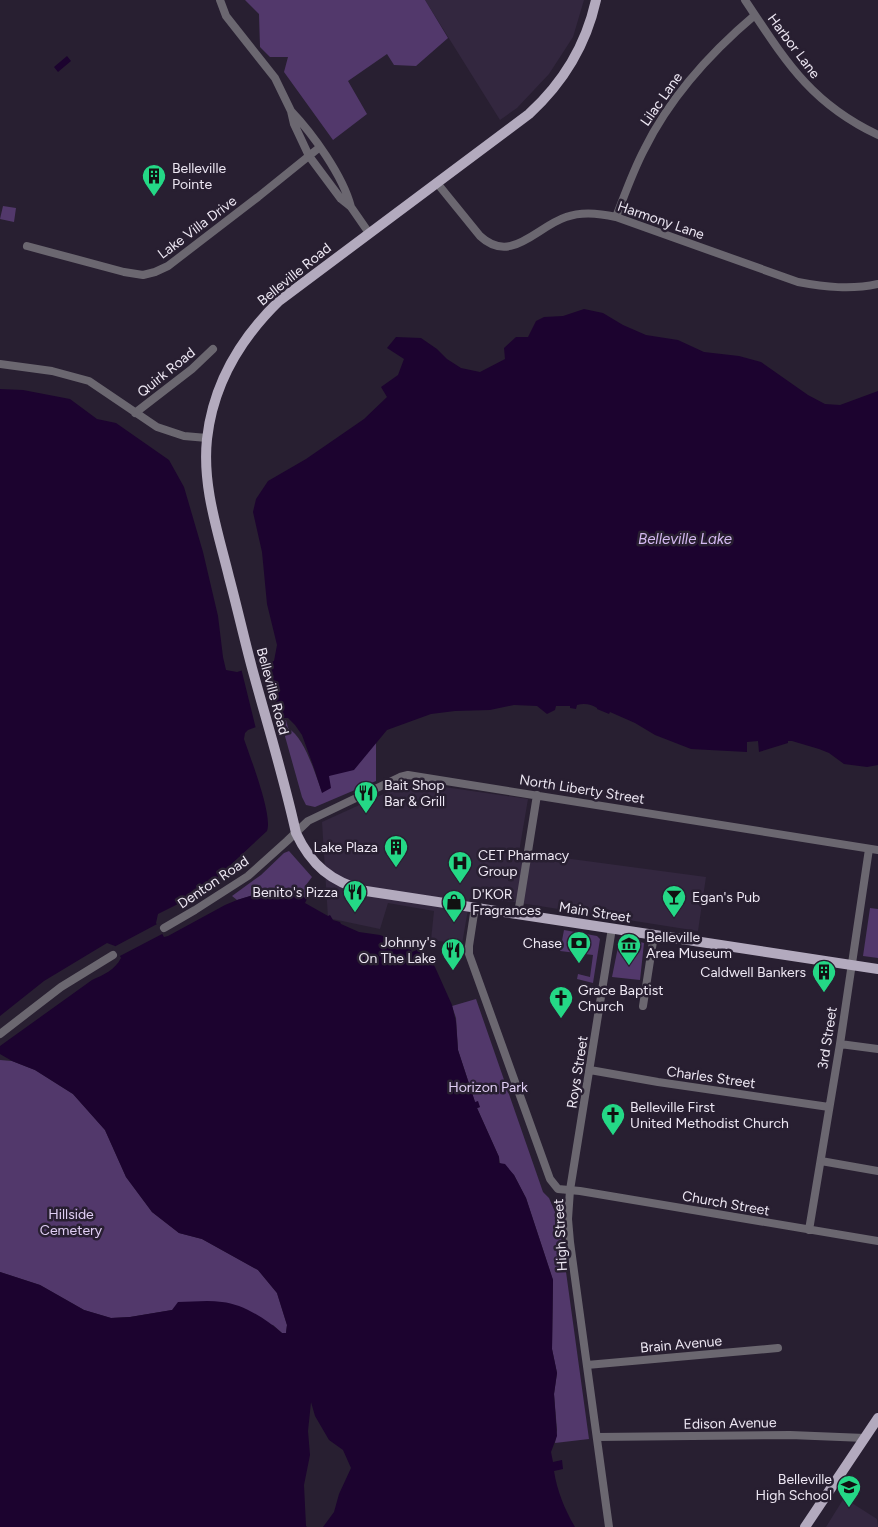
<svg xmlns="http://www.w3.org/2000/svg" width="878" height="1527" font-family="Figtree,sans-serif">
<style>
.built{fill:#33273f}
.green{fill:#52386b}
.water{fill:#1c032f}
.pier{fill:#281f31}
.lines{fill:none;stroke-linecap:round;stroke-linejoin:round}
.minor{stroke:#6b6770;stroke-width:8}
.major{stroke:#b3aabe;stroke-width:10}
.labels{text-anchor:middle;stroke-width:5;stroke-linejoin:round;paint-order:stroke}
.street-label{font-size:14px;fill:#ede7f3;stroke:#281f31}
.poi-label{font-size:14px;fill:#ede7f3;stroke:#281f31;text-anchor:start}
.park-label{font-size:14px;fill:#e0cef4;stroke:#281f31}
.water-label{font-size:15px;font-style:italic;fill:#d5baf2;stroke:#281f31}
</style>
<rect width="100%" height="100%" fill="#281f31"/>
<!-- built -->
<path class="built" d="M425,0H584L573,37L549,74L517,108L500,120Z
M410,782L528,799L519,852L706,877L698,931L514,902L470,898L462,944L431,940L434,911L388,903L380,929L328,918L322,822Z
M844,1498L877,1519L878,1527H826Z"/>
<!-- green -->
<path class="green" d="M245,0H425L448,38L416,66L394,65L387,54L348,81L367,114L333,140L284,72L288,57H270L260,47L259,14Z
M3,206L16,208L14,222L0,219Z
M286,720L288,728C305,738 315,774 322,792L329,776L376,741V781L315,807L306,805L302,797L281,722Z
M289,851L312,877L306,885L312,888L307,899L295,892L288,894L273,889L237,900L232,896L261,875L284,853Z
M870,908L878,909V958L863,956Z
M564,930L597,936L600,939L593,983L577,979L578,974L590,977L593,955L560,951Z
M620,937L644,943L640,980L612,977Z
M476,999L543,1192L549,1198L559,1221L589,1439L555,1443L557,1430L554,1394L557,1373L552,1349L553,1280L526,1198L514,1175L500,1163L499,1157L477,1108L480,1107L475,1102L458,1050L456,1018L452,1006Z
M0,1060L12,1061L35,1070L73,1094L105,1130L126,1177L152,1212L179,1233L202,1239L258,1270L277,1293L287,1325L286,1333H282L273,1325L172,1310L130,1317L111,1318L84,1310L40,1285L0,1272Z"/>
<!-- water -->
<path class="water" d="M67,56L71,61L58,72L54,67Z
M584,309L603,313L623,325L646,335L678,340L704,352L739,356L761,362L808,395L825,404L840,405L878,391V765L867,767L844,764L829,753L819,749L792,741H788V743L759,752L758,741L747,742V752L691,749L655,735L635,723L610,712L609,714L597,709V708C591,704 584,703 577,705L576,709L570,708V706H556L555,710L547,714L537,706L514,705L490,710L455,711L431,714L387,730L354,770L329,776L331,788L322,793L314,768L302,735L295,725L288,718H280L248,730L245,733L244,739C250,757 273,815 267,831L210,884L178,904L158,914L156,923L164,937L168,936L225,905L237,900L270,890L290,894L295,892L307,899L305,903L328,916L330,915L333,920L340,922L341,924L359,932L380,935L408,945L412,952L419,949L422,951V956L430,960L435,967L452,1005L456,1022L458,1050L475,1102L478,1101L480,1107L477,1108L499,1157V1163L505,1164L514,1175L526,1198L553,1280L552,1349L557,1373L554,1394L557,1436L551,1452L553,1462L562,1460L563,1469L554,1471C557,1491 565,1510 575,1527H323L334,1512L339,1494L351,1468L343,1450L329,1440L315,1416L311,1402L308,1431L310,1455L304,1485L306,1526L307,1527H0V1272L40,1285L84,1310L111,1318L130,1317L172,1310L178,1302C193,1302 207,1300 222,1302C243,1304 266,1319 282,1333H286L287,1325L277,1293L258,1270L202,1239L179,1233L152,1212L126,1177L105,1130L73,1094L35,1070L12,1061L0,1054V1046L92,980C103,975 115,970 121,958L115,946L107,943L44,981L0,1016V389L23,390L70,399L97,419L116,423L169,460L184,487L203,552L218,616L223,657L226,670L237,672L274,661L277,645L267,604L262,552L253,512L256,499L268,481L306,459L364,419L387,397L381,387L398,375L404,359L387,348L396,337L421,338L437,349L447,359L461,368L480,372L505,359L504,348L516,337H528L536,321L544,317L563,316Z"/>
<!-- pier -->
<path class="pier" d="M266,661L281,720L256,729L241,668Z
M159,923L164,933L118,957L112,948Z"/>
<g class="lines">
<!-- minor -->
<path class="minor" d="M220,0L226,16L275,78L291,111
M745,0C785,60 810,103 878,135
M437,183L480,236C511,265 536,227 566,217C582,211 599,213 616,217L798,282C825,287 851,290 878,284
M351,207C343,176 313,134 291,111L294,124L309,156L341,199L351,207L369,233
M616,217C625,194 633,171 644,150C670,97 710,53 755,15
M27,246L124,272L143,275L155,272L168,266L258,197L320,147
M0,364L52,371L89,381L157,427L184,436L207,438
M135,413L192,369L213,349
M475,907L469,946V954L550,1179L558,1189L580,1191L878,1241
M518,914L537,795
M164,928L195,910L248,876L287,841L308,821L400,777L408,775L878,850
M643,1006L654,935
M0,1034L61,987L113,955
M840,1044L878,1049
M590,1070L658,1082L829,1107
M821,1161L878,1171
M809,1230L840,1044L869,849
M587,1365L778,1348
M597,1437L790,1435L865,1438
M609,1527L570,1242L568,1219L570,1190L612,928"/>
<!-- major -->
<path class="major" d="M596,0C586,45 563,83 529,114L279,301C240,339 213,385 207,439C202,486 218,532 229,577C237,607 244,638 252,668C267,723 284,778 296,833C311,865 331,882 366,891L878,969
M805,1527L878,1418"/>
</g>
<!-- icons -->
<defs>
<g id="building-pin" transform="scale(1.25)"><path d="M0 17L-7.5 6A9.5 9.5 0 1 1 7.5 6Z" fill="#24d886" stroke="#281f31"/><path d="M-4-6H4V6H1V3H-1V6H-4ZM-2.5-4.3h1.7v1.8h-1.7ZM.8-4.3h1.7v1.8H.8ZM-2.5-1h1.7V.8h-1.7ZM.8-1h1.7V.8H.8Z" fill="#111"/></g>
<g id="restaurant-pin" transform="scale(1.25)"><path d="M0 17L-7.5 6A9.5 9.5 0 1 1 7.5 6Z" fill="#24d886" stroke="#281f31"/><path d="M-5-6h1v4h1v-4h1v4h1v-4h1v5L-1.5 .5V6h-2V.5L-5-1ZM5-6V6H3V1.5H1.5Q1.5-4 5-6Z" fill="#111"/></g>
<g id="hospital-pin" transform="scale(1.25)"><path d="M0 17L-7.5 6A9.5 9.5 0 1 1 7.5 6Z" fill="#24d886" stroke="#281f31"/><path d="M-5-5h3v3.5h4V-5h3V5h-3V1.5h-4V5h-3Z" fill="#111"/></g>
<g id="bar-pin" transform="scale(1.25)"><path d="M0 17L-7.5 6A9.5 9.5 0 1 1 7.5 6Z" fill="#24d886" stroke="#281f31"/><path d="M-6-5H6L.8 .8V4.5H3.5V6h-7V4.5H-.8V.8Z" fill="#111"/></g>
<g id="shop-pin" transform="scale(1.25)"><path d="M0 17L-7.5 6A9.5 9.5 0 1 1 7.5 6Z" fill="#24d886" stroke="#281f31"/><path d="M-5-2.5h2.3a2.7 3.5 0 0 1 5.4 0H5L5.5 6h-11ZM-1.5-2.5h3a1.5 2.3 0 0 0-3 0Z" fill="#111"/></g>
<g id="bank-pin" transform="scale(1.25)"><path d="M0 17L-7.5 6A9.5 9.5 0 1 1 7.5 6Z" fill="#24d886" stroke="#281f31"/><path d="M-6-4H6V4H-6ZM0-2.3a2.3 2.3 0 1 0 0 4.6a2.3 2.3 0 1 0 0-4.6Z" fill="#111"/></g>
<g id="museum-pin" transform="scale(1.25)"><path d="M0 17L-7.5 6A9.5 9.5 0 1 1 7.5 6Z" fill="#24d886" stroke="#281f31"/><path d="M0-6L6-3V-2H-6V-3ZM-5-1h2V3h-2ZM-1-1h2V3h-2ZM3-1h2V3H3ZM-6 4H6V6H-6Z" fill="#111"/></g>
<g id="church-pin" transform="scale(1.25)"><path d="M0 17L-7.5 6A9.5 9.5 0 1 1 7.5 6Z" fill="#24d886" stroke="#281f31"/><path d="M-1.2-6h2.4v3.5h3.3v2.4h-3.3V6h-2.4V-.1h-3.3v-2.4h3.3Z" fill="#111"/></g>
<g id="school-pin" transform="scale(1.25)"><path d="M0 17L-7.5 6A9.5 9.5 0 1 1 7.5 6Z" fill="#24d886" stroke="#281f31"/><path d="M0-5L7-2L0 1L-7-2ZM-4 1L0 2.5L4 1V4Q0 6-4 4Z" fill="#111"/></g>
</defs>
<g fill-rule="evenodd">
<use href="#building-pin" x="154" y="176"/>
<use href="#restaurant-pin" x="366" y="793"/>
<use href="#building-pin" x="396" y="847"/>
<use href="#hospital-pin" x="460" y="863"/>
<use href="#restaurant-pin" x="355" y="892"/>
<use href="#bar-pin" x="674" y="897"/>
<use href="#shop-pin" x="454" y="902"/>
<use href="#bank-pin" x="579" y="943"/>
<use href="#museum-pin" x="629" y="945"/>
<use href="#restaurant-pin" x="453" y="950"/>
<use href="#building-pin" x="824" y="972"/>
<use href="#church-pin" x="561" y="998"/>
<use href="#church-pin" x="613" y="1115"/>
<use href="#school-pin" x="849" y="1487"/>
</g>
<g class="labels">
<!-- street labels -->
<g class="street-label">
<text transform="translate(794 46) rotate(53)" y="5">Harbor Lane</text>
<text transform="translate(661 99) rotate(-55)" y="5">Lilac Lane</text>
<text transform="translate(661 220) rotate(19)" y="5">Harmony Lane</text>
<text transform="translate(197 227) rotate(-37)" y="5">Lake Villa Drive</text>
<text transform="translate(294 274) rotate(-39)" y="5">Belleville Road</text>
<text transform="translate(166 372) rotate(-39)" y="5">Quirk Road</text>
<text transform="translate(273 691) rotate(75)" y="5">Belleville Road</text>
<text transform="translate(582 789) rotate(9)" y="5">North Liberty Street</text>
<text transform="translate(213 882) rotate(-34)" y="5">Denton Road</text>
<text transform="translate(595 912) rotate(9)" y="5">Main Street</text>
<text transform="translate(827 1038) rotate(-81)" y="5">3rd Street</text>
<text transform="translate(577 1072) rotate(-81)" y="5">Roys Street</text>
<text transform="translate(711 1077) rotate(8)" y="5">Charles Street</text>
<text transform="translate(726 1203) rotate(10)" y="5">Church Street</text>
<text transform="translate(560 1235) rotate(-93)" y="5">High Street</text>
<text transform="translate(681 1344) rotate(-5)" y="5">Brain Avenue</text>
<text transform="translate(730 1423) rotate(-1)" y="5">Edison Avenue</text>
</g>
<!-- poi labels -->
<g class="poi-label">
<text x="172" y="173">Belleville<tspan x="172" dy="16">Pointe</tspan></text>
<text x="384" y="790">Bait Shop<tspan x="384" dy="16">Bar &amp; Grill</tspan></text>
<text x="378" y="852" text-anchor="end">Lake Plaza</text>
<text x="478" y="860">CET Pharmacy<tspan x="478" dy="16">Group</tspan></text>
<text x="338" y="897" text-anchor="end">Benito's Pizza</text>
<text x="472" y="899">D'KOR<tspan x="472" dy="16">Fragrances</tspan></text>
<text x="692" y="902">Egan's Pub</text>
<text x="646" y="942">Belleville<tspan x="646" dy="16">Area Museum</tspan></text>
<text x="436" y="947" text-anchor="end">Johnny's<tspan x="436" dy="16">On The Lake</tspan></text>
<text x="562" y="948" text-anchor="end">Chase</text>
<text x="806" y="977" text-anchor="end">Caldwell Bankers</text>
<text x="578" y="995">Grace Baptist<tspan x="578" dy="16">Church</tspan></text>
<text x="630" y="1112">Belleville First<tspan x="630" dy="16">United Methodist Church</tspan></text>
<text x="832" y="1484" text-anchor="end">Belleville<tspan x="832" dy="16">High School</tspan></text>
</g>
<!-- park labels -->
<g class="park-label">
<text x="488" y="1092">Horizon Park</text>
<text x="71" y="1219">Hillside<tspan x="71" dy="16">Cemetery</tspan></text>
</g>
<!-- water labels -->
<g class="water-label">
<text x="685" y="544">Belleville Lake</text>
</g>
</g>
</svg>
